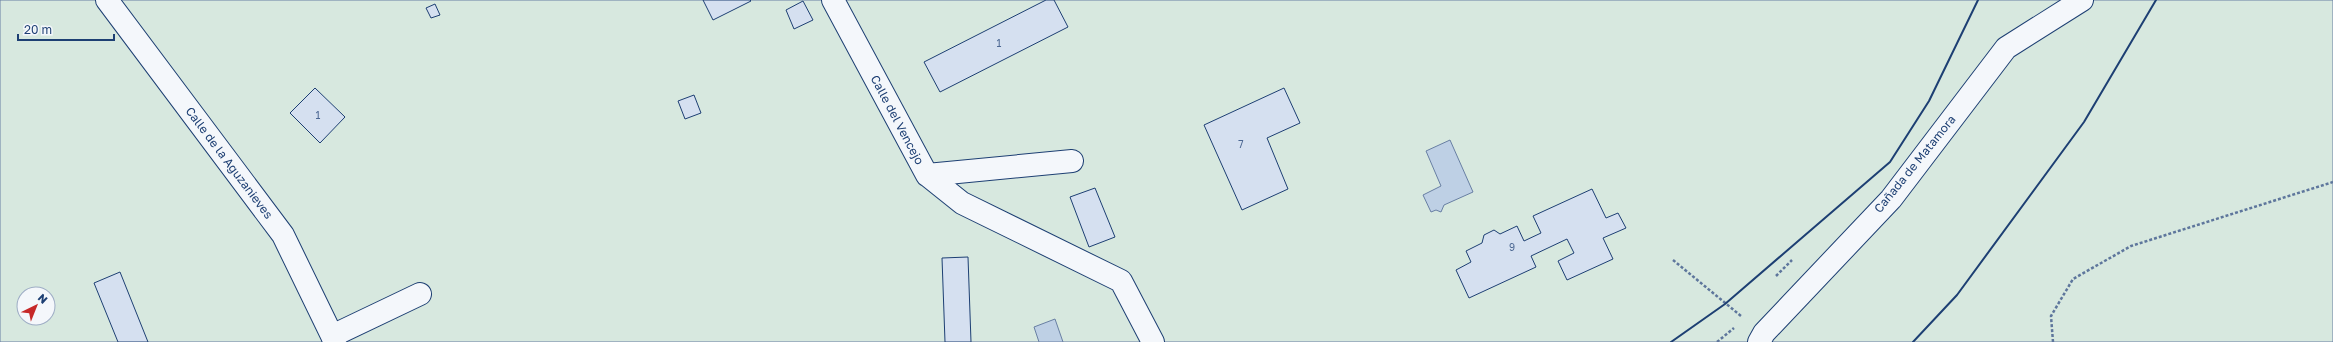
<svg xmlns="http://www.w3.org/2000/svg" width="2333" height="342" font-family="'Golos Text',sans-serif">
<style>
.green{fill:#d7e8df;stroke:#687fa3;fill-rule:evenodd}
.water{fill:#bed0e5;stroke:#687fa3}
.building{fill:#d5e0f0;stroke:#1d3f73}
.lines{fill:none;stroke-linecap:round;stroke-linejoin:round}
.minor-casing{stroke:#1d3f73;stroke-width:24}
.path{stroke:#5e769c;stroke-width:2.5;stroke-dasharray:3 2;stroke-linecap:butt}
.minor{stroke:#f4f7fb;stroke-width:22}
.wall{stroke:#1d3f73;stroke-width:2}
.labels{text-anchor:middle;stroke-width:3;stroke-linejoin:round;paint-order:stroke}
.number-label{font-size:10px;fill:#4b6792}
.street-label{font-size:12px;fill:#1d3f73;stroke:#f4f7fb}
</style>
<rect width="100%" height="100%" fill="#f4f7fb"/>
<!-- green -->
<path class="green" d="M0,0H2333V342H0ZM24,294H48V318H24Z"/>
<!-- water -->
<path class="water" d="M1450,140L1473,192L1444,205L1441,212L1436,210L1431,212L1423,195L1441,186L1426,151Z
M1055,319L1063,342H1039L1034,327Z"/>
<!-- building -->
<path class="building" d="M703,0H750L751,1L713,20Z
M1046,0H1054L1068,27L940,92L924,62Z
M803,1L813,20L794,29L786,10Z
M435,4L440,15L431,18L426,8Z
M315,88L345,117L320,143L290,113Z
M1284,88L1300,123L1267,138L1288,189L1242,210L1204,125Z
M694,95L701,113L685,119L678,101Z
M1095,188L1115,237L1089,247L1070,197Z
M1592,189L1606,218L1618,213L1626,228L1603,238L1613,259L1567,280L1558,261L1574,253L1567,239L1531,256L1536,267L1469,298L1456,270L1471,262L1466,251L1482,243L1484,235L1494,230L1500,234L1517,226L1524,241L1541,233L1533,216Z
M968,257L971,342H945L942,258Z
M120,272L148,342H118L94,283Z"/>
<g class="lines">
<!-- minor casing -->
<g class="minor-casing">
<path id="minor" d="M107,0L283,235L335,342
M833,0L927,175L1072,161
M927,175L962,203L1121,281L1153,342
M332,336L420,294
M1759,342L1764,333L1891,199L2006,48L2082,0"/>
</g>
<!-- path -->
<path class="path" d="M1673,260L1741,316
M1776,276L1792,260
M1717,342L1734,328
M2053,342L2051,316L2073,279L2131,246L2333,182"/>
<!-- minor -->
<use href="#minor" class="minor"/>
<!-- wall -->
<path class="wall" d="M1671,342L1725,304L1890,162L1929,101L1978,0
M1913,342L1957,295L2084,122L2156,0"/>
</g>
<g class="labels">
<!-- number labels -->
<g class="number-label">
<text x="999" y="47">1</text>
<text x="318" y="119">1</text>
<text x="1241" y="148">7</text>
<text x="1512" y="251">9</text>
</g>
<!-- street labels -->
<g class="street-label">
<text transform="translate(897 120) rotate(62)" y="4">Calle del Vencejo</text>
<text transform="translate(229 163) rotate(53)" y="4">Calle de la Aguzanieves</text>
<text transform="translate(1915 164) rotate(-51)" y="4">Cañada de Matamora</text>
</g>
</g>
<!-- north arrow -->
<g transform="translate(36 306) rotate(43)"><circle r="19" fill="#f4f7fb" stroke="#9eadc5"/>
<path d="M0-3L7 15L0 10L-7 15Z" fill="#c62828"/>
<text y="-6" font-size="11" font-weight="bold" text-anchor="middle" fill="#1d3f73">N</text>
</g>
<!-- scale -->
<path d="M18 34v6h96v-6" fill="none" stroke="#1d3f73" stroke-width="2"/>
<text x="24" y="34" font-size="12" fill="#1d3f73" stroke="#f4f7fb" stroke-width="3" paint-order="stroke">20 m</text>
</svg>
